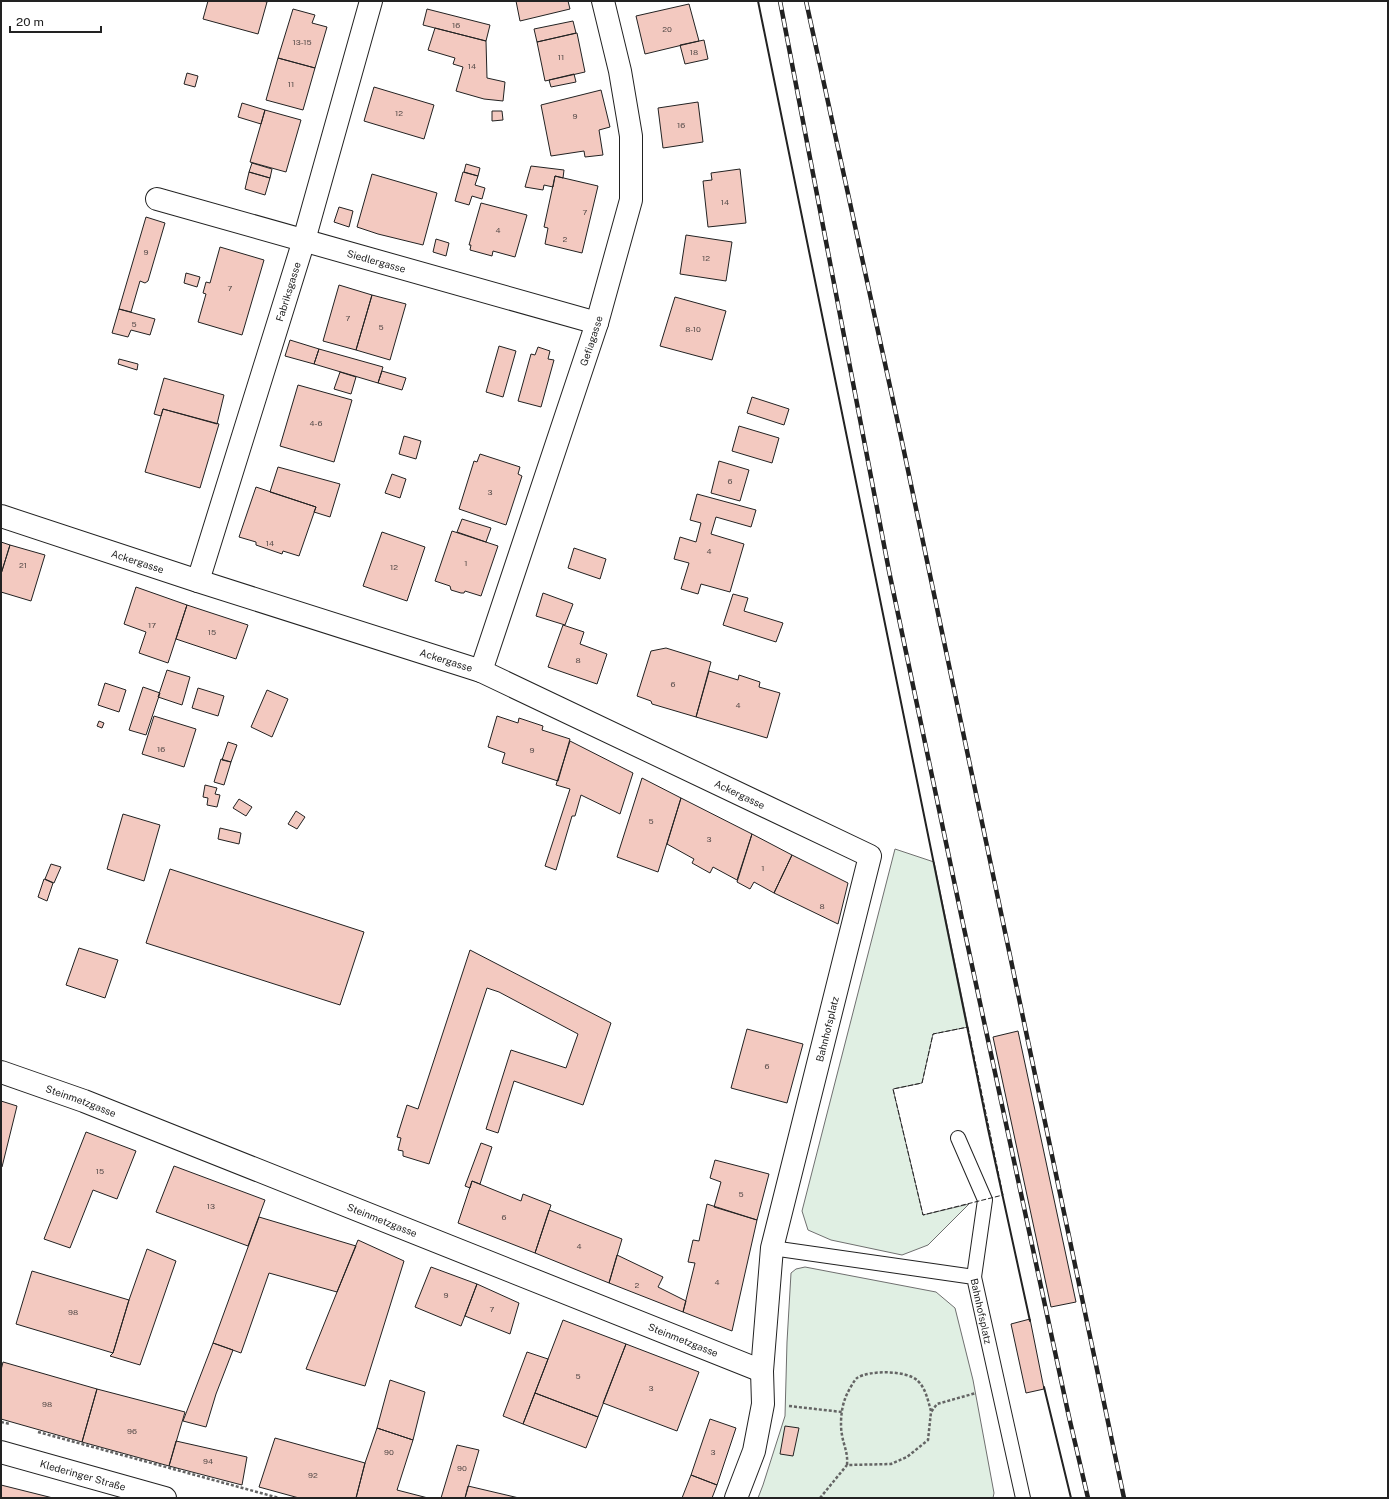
<svg xmlns="http://www.w3.org/2000/svg" width="1389" height="1499" font-family="'Public Sans',sans-serif">
<style>
.green{fill:#e0efe3;stroke:#6f6f6f}
.building{fill:#f3c9c0;stroke:#222}
.lines{fill:none;stroke-linecap:round;stroke-linejoin:round}
.lane-casing{stroke:#222;stroke-width:16}
.street-casing{stroke:#222;stroke-width:24}
.secondary-casing{stroke:#222;stroke-width:24}
.path{stroke:#646464;stroke-width:2.5;stroke-dasharray:3 2;stroke-linecap:butt}
.lane{stroke:#fff;stroke-width:14}
.street{stroke:#fff;stroke-width:22}
.secondary{stroke:#fff;stroke-width:22}
.rail-casing{stroke:#222;stroke-width:4.5}
.rail{stroke:#fff;stroke-width:3;stroke-dasharray:9;stroke-linecap:butt}
.fence{stroke:#222;stroke-width:1;stroke-dasharray:5 2;stroke-linecap:butt}
.wall{stroke:#222;stroke-width:2}
.labels{text-anchor:middle;stroke-width:3;stroke-linejoin:round;paint-order:stroke}
.number-label{font-size:8px;fill:#564c4a}
.street-label{font-size:10px;fill:#222;stroke:#fff}
</style>
<rect width="100%" height="100%" fill="#fff"/>
<!-- green -->
<path class="green" d="M895,849L934,862L968,1027L933,1034L922,1083L893,1089L923,1215L969,1204L928,1245L902,1255L831,1240L808,1230L802,1211Z
M805,1267L936,1292L955,1308L973,1380L994,1493L993,1498H758L763,1485L785,1416L787,1342L791,1273L796,1269Z"/>
<!-- building -->
<path class="building" d="M208,1H263L267,2L258,34L203,19Z
M516,1H568L570,9L520,21Z
M689,4L699,41L645,54L636,16Z
M293,9L315,15L312,23L327,27L315,68L278,58Z
M427,9L490,25L486,41L423,25Z
M573,21L576,33L537,42L534,29Z
M435,28L486,41L487,78L505,82L503,101L484,99L456,91L463,67L453,64L455,58L428,50Z
M577,33L585,72L545,81L537,42Z
M704,40L708,59L685,64L680,45Z
M278,58L315,68L303,110L266,100Z
M187,73L198,76L195,87L184,84Z
M574,74L576,82L551,87L549,80Z
M374,87L434,105L424,139L364,121Z
M601,90L610,127L599,130L603,155L585,157L584,151L551,156L541,105Z
M698,102L703,142L663,148L658,108Z
M242,103L265,110L261,124L238,117Z
M265,110L301,120L286,172L250,162Z
M492,111H502L503,120L492,121Z
M252,163L272,169L270,178L249,172Z
M466,164L480,168L478,176L464,172Z
M531,166L564,170L563,178L555,176L553,187L544,185L543,190L525,187Z
M740,169L746,223L708,227L703,181L712,180L711,173Z
M249,172L270,178L265,195L245,189Z
M463,172L478,176L475,185L485,188L482,199L472,196L469,205L455,201Z
M372,174L437,193L423,245L378,234L357,227Z
M555,176L598,186L582,253L545,244L548,228L544,227Z
M481,203L527,215L515,257L493,251L492,256L470,250L471,245H469Z
M339,207L353,211L349,227L334,222Z
M146,217L165,223L148,281L145,283L140,281L131,312L119,309Z
M686,235L732,242L726,281L680,274Z
M436,239L449,243L446,256L433,252Z
M220,247L264,260L242,335L198,322L206,294L203,293L206,282L210,283Z
M186,273L200,277L197,287L184,283Z
M339,285L372,295L356,350L323,341Z
M372,295L406,304L390,360L356,350Z
M675,297L726,311L712,360L660,346Z
M119,309L155,319L150,335L131,330L128,337L112,333Z
M290,340L319,349L314,364L285,356Z
M499,346L516,351L503,397L486,392Z
M538,347L550,351L548,359L554,360L541,407L518,401L531,354L535,355Z
M319,349L383,367L378,383L314,364Z
M119,359L138,364L137,370L118,364Z
M382,371L406,378L402,390L378,383Z
M340,372L356,377L351,394L334,389Z
M164,378L224,395L217,424L163,409L161,416L154,414Z
M298,385L352,400L334,462L280,446Z
M752,397L789,409L784,425L747,413Z
M163,409L219,424L200,488L145,472Z
M739,426L779,438L772,463L732,451Z
M404,436L421,441L416,459L399,454Z
M480,454L520,467L518,474L522,476L506,525L459,509L474,461L477,462Z
M719,461L749,470L740,501L711,493Z
M278,467L340,484L330,517L314,512L316,507L270,492Z
M392,474L406,479L400,498L385,493Z
M256,487L316,507L299,556L283,551L282,554L256,545V542L239,537Z
M697,494L756,510L751,527L716,517L711,534L744,544L730,592L701,584L698,594L681,589L689,563L674,559L680,537L696,542L701,523L690,520Z
M462,519L491,528L486,542L457,532Z
M452,531L498,546L481,596L465,591L464,593H461L451,590L450,586L435,581Z
M382,532L425,547L407,601L363,586Z
M1,542L10,545L1,574Z
M10,545L45,555L31,601L1,592V574Z
M574,548L606,559L600,579L568,568Z
M136,587L187,605L168,663L139,653L146,632L124,624Z
M543,593L573,604L565,625L536,616Z
M733,594L748,598L744,611L783,623L776,642L723,625Z
M187,605L248,625L236,659L176,639Z
M563,625L584,632L580,644L607,654L597,684L548,667Z
M666,648L711,662L696,717L652,704L651,701L637,696L651,651Z
M167,670L190,677L182,705L158,697Z
M709,671L738,680L739,675L760,682L759,687L780,693L767,738L696,717Z
M105,683L126,690L119,712L98,705Z
M143,687L160,693L146,735L129,730Z
M198,688L224,696L218,716L192,708Z
M267,690L288,699L272,737L251,727Z
M154,716L196,729L184,767L142,754Z
M497,716L518,723L519,718L543,726L542,730L570,739L558,781L502,763L505,753L488,747Z
M99,721L104,723L102,728L97,726Z
M570,741L633,773L620,814L581,795L575,816H572L556,870L545,866L570,789L556,785Z
M228,742L237,745L231,762L222,760Z
M221,759L231,762L224,785L214,782Z
M642,778L681,798L658,872L617,857Z
M205,785L217,788L215,794L220,795L217,807L207,805L208,798L203,797Z
M681,798L752,834L737,880L713,867L710,873L692,863L694,859L667,844Z
M239,799L252,807L246,816L233,808Z
M296,811L305,817L297,829L288,824Z
M123,814L160,825L144,881L107,869Z
M220,828L241,833L239,844L218,839Z
M752,834L792,855L774,893L754,882L750,889L737,882Z
M792,855L848,883L838,924L774,893Z
M51,864L61,867L54,883L45,879Z
M170,869L364,932L340,1005L146,943Z
M44,879L53,883L47,901L38,897Z
M79,948L118,960L105,998L66,985Z
M470,950L611,1023L583,1105L514,1081L498,1133L486,1129L511,1050L566,1068L578,1034L499,992L487,988L429,1164L403,1156V1151L398,1150L401,1138L397,1137L407,1105L418,1109Z
M747,1029L803,1044L787,1103L731,1088Z
M1018,1031L1076,1302L1051,1307L993,1037Z
M1,1101L17,1106L2,1167H1Z
M86,1132L136,1151L117,1199L93,1190L70,1248L44,1239Z
M481,1143L492,1147L480,1184L472,1181L470,1188L465,1186Z
M715,1160L769,1174L757,1220L714,1207L721,1182L710,1178Z
M174,1166L265,1200L248,1246L156,1212Z
M472,1181L521,1201L523,1194L551,1205L535,1253L458,1223Z
M707,1204L757,1220L732,1331L683,1312L695,1263L688,1262L693,1240L699,1241Z
M549,1210L622,1239L609,1283L535,1253Z
M259,1217L356,1246L337,1292L269,1273L241,1353L213,1343Z
M358,1240L404,1261L365,1386L306,1369Z
M147,1249L176,1261L140,1365L110,1356L113,1353L129,1300Z
M617,1255L663,1277L658,1287L686,1301L683,1312L609,1283Z
M431,1267L477,1284L461,1326L415,1307Z
M32,1271L129,1300L113,1353L16,1324Z
M477,1284L519,1303L510,1334L465,1316Z
M1030,1319L1044,1389L1026,1393L1011,1324Z
M563,1320L626,1344L598,1417L535,1393Z
M213,1343L233,1350L216,1394L206,1427L183,1421Z
M626,1344L699,1372L677,1431L603,1403Z
M527,1352L548,1359L523,1424L503,1416Z
M3,1362L97,1389L82,1442L1,1419V1370Z
M390,1380L425,1392L413,1440L377,1428Z
M97,1389L185,1412L169,1466L82,1442Z
M535,1393L598,1417L586,1448L523,1424Z
M710,1419L736,1428L717,1485L691,1475Z
M785,1426L799,1428L793,1456L780,1454Z
M377,1428L413,1440L397,1490L428,1498H356L365,1463Z
M275,1438L365,1463L356,1498H299L259,1487Z
M176,1441L247,1457L242,1485L169,1466Z
M457,1445L479,1450L465,1498H441Z
M691,1475L717,1485L712,1498H682Z
M1,1485L53,1498H1Z
M468,1486L519,1498H465Z"/>
<g class="lines">
<!-- lane casing -->
<g class="lane-casing">
<g id="lane">
<path d="M958,1138L985,1200L974,1277"/>
<path id="s1" d="M772,1248L974,1277L1023,1498"/>
</g>
</g>
<!-- street casing -->
<g class="street-casing">
<g id="street">
<path id="s2" d="M157,199L597,323"/>
<path id="s3" d="M1,516L198,581L481,671L870,856L772,1248L762,1371L763,1404L754,1451L736,1498"/>
<path id="s4" d="M198,581L304,240L371,1"/>
<path id="s5" d="M481,671L597,323L631,200V136L620,71L603,1"/>
<path id="s6" d="M1,1072L84,1101L762,1371"/>
</g>
</g>
<!-- secondary casing -->
<g class="secondary-casing">
<g id="secondary">
<path id="s7" d="M1,1452L165,1498"/>
</g>
</g>
<!-- path -->
<path class="path" d="M789,1406L842,1412
M1,1422L10,1424
M38,1432L279,1498
M847,1465C848,1452 844,1447 842,1435C840,1425 841,1409 845,1399C846,1395 854,1380 857,1378C869,1370 907,1370 918,1381C926,1389 928,1401 931,1411
M820,1498L847,1465L891,1464L907,1457L928,1440L931,1412L937,1404L976,1393"/>
<!-- lane -->
<use href="#lane" class="lane"/>
<!-- street -->
<use href="#street" class="street"/>
<!-- secondary -->
<use href="#secondary" class="secondary"/>
<!-- rail casing -->
<g class="rail-casing">
<path id="rail" d="M780,1L889,571L962,919L1069,1417L1088,1498
M806,1L901,437L1124,1498"/>
</g>
<!-- rail -->
<use href="#rail" class="rail"/>
<!-- fence -->
<path class="fence" d="M968,1027L1003,1195L923,1215L893,1089L922,1083L933,1034Z"/>
<!-- wall -->
<path class="wall" d="M758,1L988,1129L1030,1321
M1044,1387L1071,1498"/>
</g>
<g class="labels">
<!-- number labels -->
<g class="number-label">
<text x="456" y="28">16</text>
<text x="667" y="32">20</text>
<text x="302" y="45">13-15</text>
<text x="694" y="55">18</text>
<text x="561" y="60">11</text>
<text x="472" y="69">14</text>
<text x="291" y="87">11</text>
<text x="399" y="116">12</text>
<text x="575" y="119">9</text>
<text x="681" y="128">16</text>
<text x="725" y="205">14</text>
<text x="585" y="215">7</text>
<text x="498" y="233">4</text>
<text x="565" y="242">2</text>
<text x="146" y="255">9</text>
<text x="706" y="261">12</text>
<text x="230" y="291">7</text>
<text x="348" y="321">7</text>
<text x="134" y="327">5</text>
<text x="381" y="330">5</text>
<text x="693" y="332">8-10</text>
<text x="316" y="426">4-6</text>
<text x="730" y="484">6</text>
<text x="490" y="495">3</text>
<text x="270" y="546">14</text>
<text x="709" y="554">4</text>
<text x="466" y="566">1</text>
<text x="23" y="568">21</text>
<text x="394" y="570">12</text>
<text x="152" y="628">17</text>
<text x="212" y="635">15</text>
<text x="578" y="663">8</text>
<text x="673" y="687">6</text>
<text x="738" y="708">4</text>
<text x="161" y="752">16</text>
<text x="532" y="753">9</text>
<text x="651" y="824">5</text>
<text x="709" y="842">3</text>
<text x="763" y="871">1</text>
<text x="822" y="909">8</text>
<text x="767" y="1069">6</text>
<text x="100" y="1174">15</text>
<text x="741" y="1197">5</text>
<text x="211" y="1209">13</text>
<text x="504" y="1220">6</text>
<text x="579" y="1249">4</text>
<text x="717" y="1285">4</text>
<text x="637" y="1288">2</text>
<text x="446" y="1298">9</text>
<text x="492" y="1312">7</text>
<text x="73" y="1315">98</text>
<text x="578" y="1379">5</text>
<text x="651" y="1391">3</text>
<text x="47" y="1407">98</text>
<text x="132" y="1434">96</text>
<text x="389" y="1455">90</text>
<text x="713" y="1455">3</text>
<text x="208" y="1464">94</text>
<text x="462" y="1471">90</text>
<text x="313" y="1478">92</text>
</g>
<!-- street labels -->
<g class="street-label">
<text dy="4" stroke="none"><textPath href="#s2" startOffset="228">Siedlergasse</textPath></text>
<text dy="4" stroke="none"><textPath href="#s4" startOffset="303">Fabriksgasse</textPath></text>
<text dy="4" stroke="none"><textPath href="#s5" startOffset="348">Gefiagasse</textPath></text>
<text dy="4" stroke="none"><textPath href="#s3" startOffset="144">Ackergasse</textPath></text>
<text dy="4" stroke="none"><textPath href="#s3" startOffset="468">Ackergasse</textPath></text>
<text dy="4" stroke="none"><textPath href="#s3" startOffset="791">Ackergasse</textPath></text>
<text transform="translate(827 1029) rotate(-76)" y="4">Bahnhofsplatz</text>
<text dy="4" stroke="none"><textPath href="#s6" startOffset="85">Steinmetzgasse</textPath></text>
<text dy="4" stroke="none"><textPath href="#s6" startOffset="409">Steinmetzgasse</textPath></text>
<text dy="4" stroke="none"><textPath href="#s1" startOffset="239">Bahnhofsplatz</textPath></text>
<text dy="4" stroke="none"><textPath href="#s6" startOffset="733">Steinmetzgasse</textPath></text>
<text dy="4" stroke="none"><textPath href="#s7" startOffset="85">Klederinger Straße</textPath></text>
</g>
</g>
<!-- border -->
<rect width="1389" height="1499" fill="none" stroke="#222222" stroke-width="4"/>
<!-- scale -->
<path d="M10 26v6h91v-6" fill="none" stroke="#222222" stroke-width="2"/>
<text x="16" y="26" font-size="12" fill="#222222" stroke="#ffffff" stroke-width="3" paint-order="stroke">20 m</text>
</svg>
